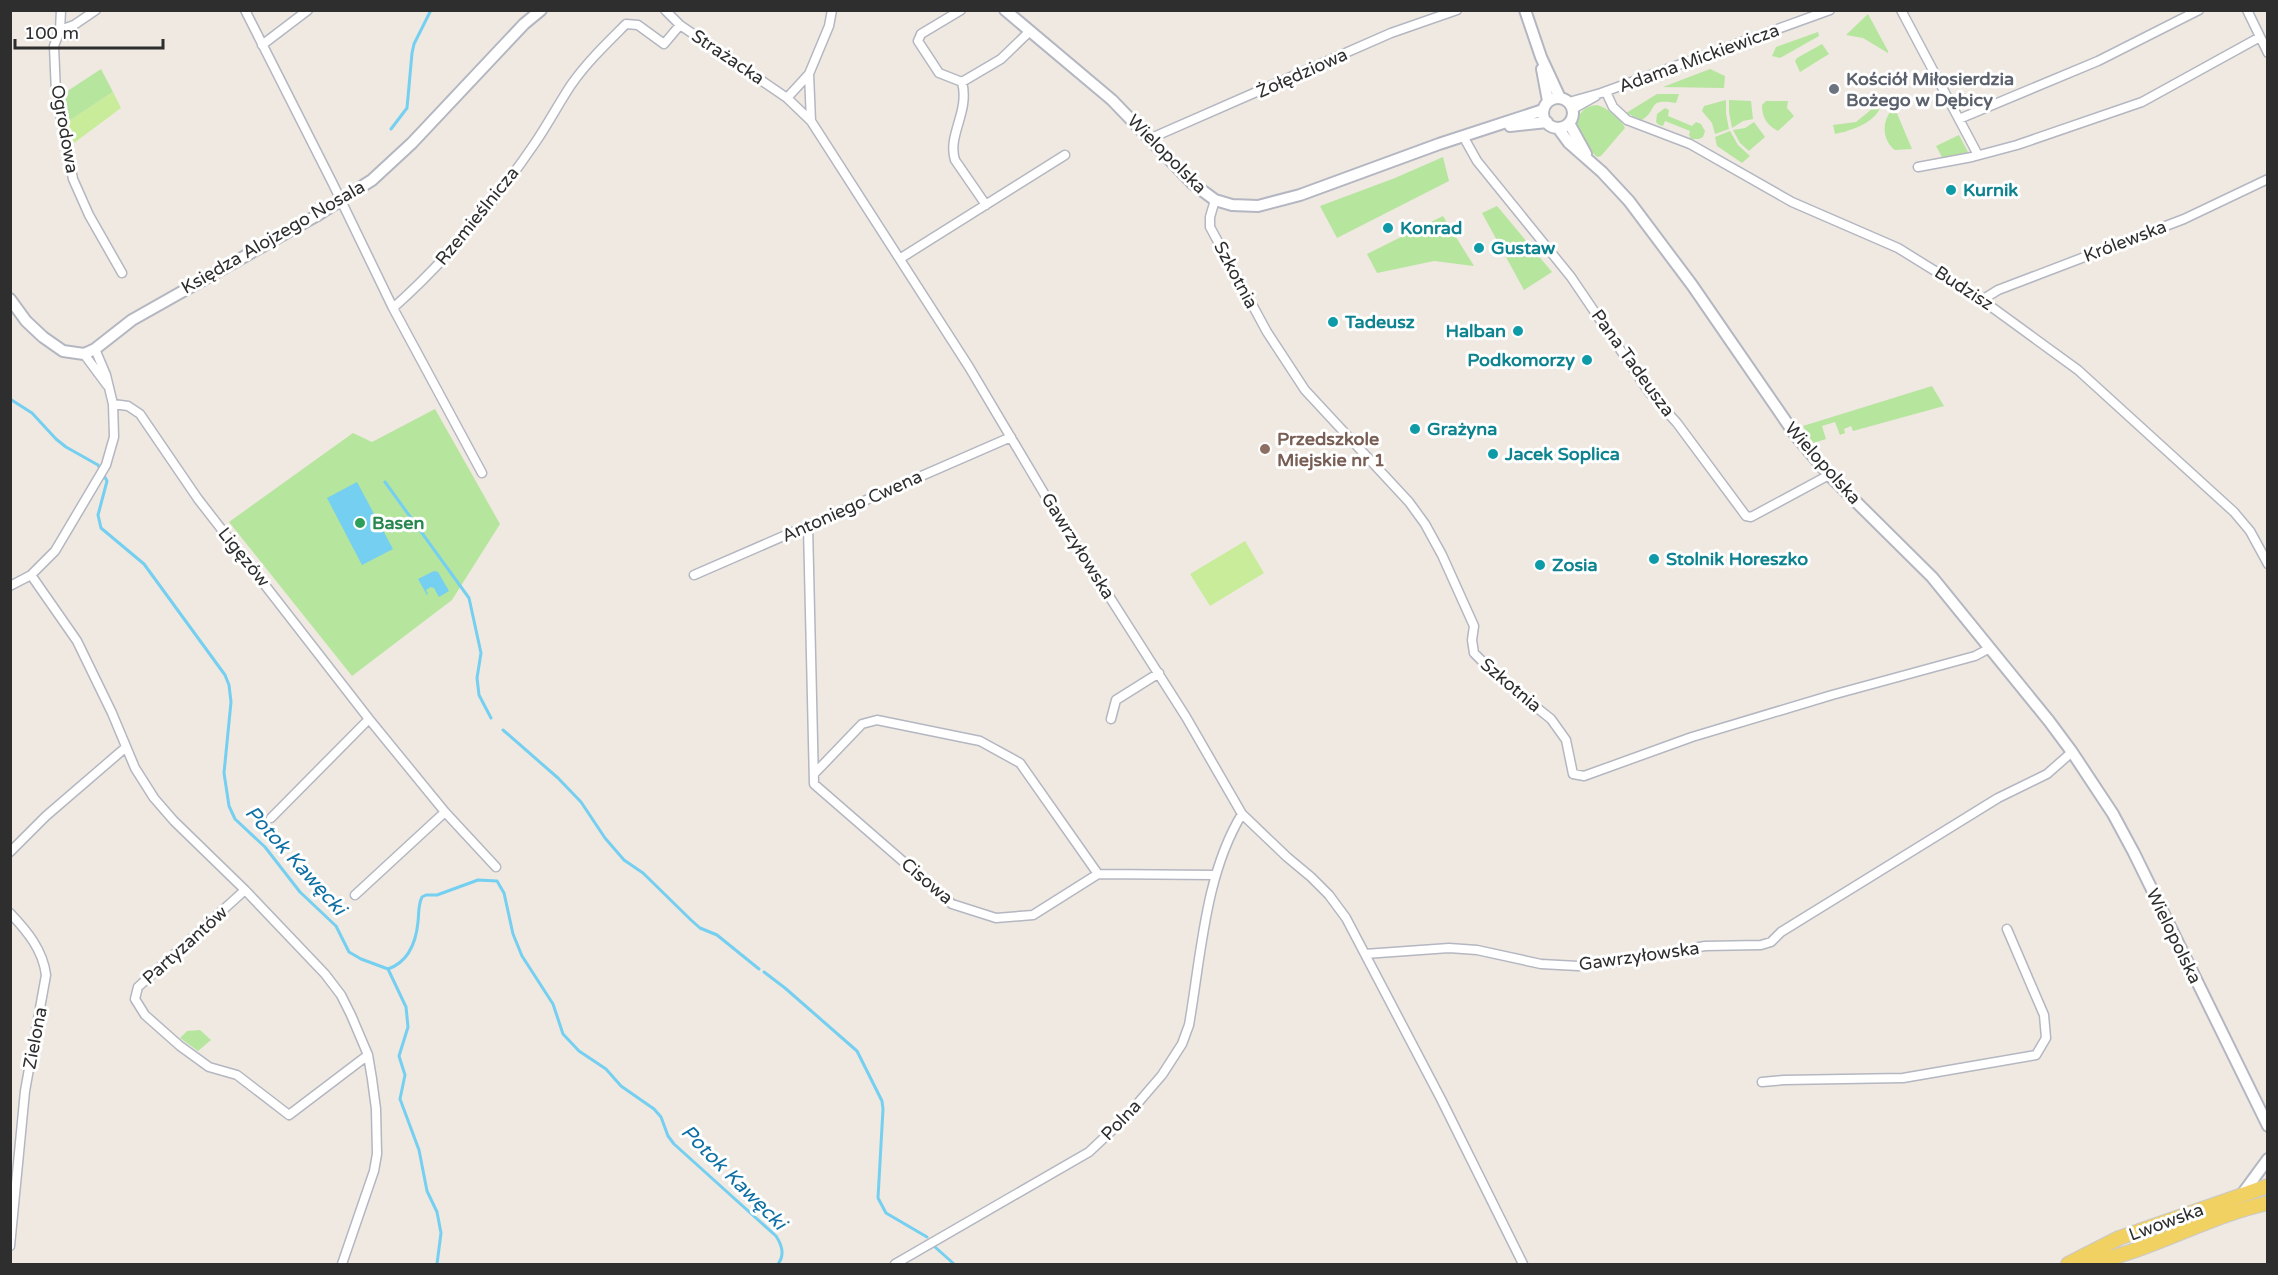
<svg xmlns="http://www.w3.org/2000/svg" width="2278" height="1275" font-family="'Varela Round',sans-serif">
<style>
.green{fill:#b6e59e}
.pitch{fill:#c9ec9a}
.water{fill:#75cff0}
.lines{fill:none;stroke-linecap:round;stroke-linejoin:round}
.stream{stroke:#75cff0;stroke-width:3}
.minor-casing{stroke:#b4b7c1;stroke-width:11}
.tertiary-casing{stroke:#b4b7c1;stroke-width:14}
.primary-casing{stroke:#c9c9c9;stroke-width:16}
.minor{stroke:#fff;stroke-width:8}
.tertiary{stroke:#fff;stroke-width:10}
.primary{stroke:#f2d163;stroke-width:14}
.worship-dot{fill:#6b7280;stroke:#fff;stroke-width:2}
.culture-dot{fill:#0f9aa8;stroke:#fff;stroke-width:2}
.education-dot{fill:#8d6e63;stroke:#fff;stroke-width:2}
.leisure-dot{fill:#2e9e5b;stroke:#fff;stroke-width:2}
.labels{text-anchor:middle;stroke-width:6;stroke-linejoin:round;paint-order:stroke}
.street-label{font-size:18px;fill:#2e2e2e;stroke:#fff}
.worship-label{font-size:18px;font-weight:bold;fill:#5b616d;stroke:#fff;text-anchor:start}
.culture-label{font-size:18px;font-weight:bold;fill:#0d838f;stroke:#fff;text-anchor:start}
.education-label{font-size:18px;font-weight:bold;fill:#785e54;stroke:#fff;text-anchor:start}
.leisure-label{font-size:18px;font-weight:bold;fill:#27864d;stroke:#fff;text-anchor:start}
.water-label{font-size:20px;font-style:italic;fill:#0d6fa3;stroke:#fff}
</style>
<rect width="100%" height="100%" fill="#efe9e1"/>
<!-- green -->
<path class="green" d="M1868,14L1888,51V53L1863,38L1846,35Z
M1818,32L1819,36L1780,58L1772,56L1776,47Z
M1822,44L1829,54L1800,72L1795,61L1797,58Z
M101,69L113,92L66,123L63,94Z
M1710,69L1725,76L1724,88L1663,87Z
M1657,94H1679L1676,103C1646,98 1659,109 1642,120L1626,113Z
M1726,100V114L1729,129L1715,134L1712,123L1702,111L1704,106Z
M1729,100L1751,101L1753,119L1743,121L1732,128L1729,112Z
M1766,101H1788L1787,108L1794,116L1778,131C1767,125 1762,118 1762,105Z
M1878,104L1881,105C1877,122 1851,131 1835,134L1833,125L1856,122Z
M1597,105C1606,107 1622,120 1625,128L1601,156L1597,157L1586,146L1576,124C1579,112 1585,106 1597,105Z
M1665,108L1669,110L1668,116L1692,126L1696,122L1701,124L1705,131L1703,137L1699,139H1691L1689,135L1690,131L1665,121L1663,126L1659,125L1656,122L1657,114Z
M1891,111H1896L1912,149L1895,150C1883,141 1881,123 1891,111Z
M1754,122L1765,137L1749,151L1740,143L1733,130L1745,128Z
M1730,131L1738,145L1750,156L1742,163L1717,146L1715,137Z
M1959,135L1968,152L1964,155L1943,159L1936,146Z
M1443,157L1449,181L1337,238L1320,206L1395,178Z
M1497,206L1552,272L1524,290L1482,213Z
M1443,216L1474,266L1434,261L1377,273L1367,254Z
M1932,386L1944,406L1853,431L1851,426L1844,429L1845,433L1840,435L1835,422L1822,426L1826,439L1813,443L1803,426Z
M435,409L500,524L452,600L352,676L229,522L353,433L372,442Z
M200,1030L211,1040L198,1051L180,1038L187,1031Z"/>
<!-- pitch -->
<path class="pitch" d="M113,92L121,108L74,143L70,139L66,123Z
M1245,541L1264,573L1210,606L1190,574Z"/>
<!-- water -->
<path class="water" d="M357,482L393,549L362,565L327,498Z
M434,571L438,572L449,591L439,597L434,588L431,587L426,590L428,594L427,595L418,579Z"/>
<g class="lines">
<!-- stream -->
<path class="stream" d="M391,129L407,108L412,53L414,44L431,10
M10,399L32,413L56,439L66,447L98,465L107,481L98,515L101,528L144,564L225,675L229,685L231,702L224,773L229,806L235,819L265,847L300,892L336,926L349,952L361,959L388,969C408,962 416,942 418,922C419,913 418,905 422,897L426,895H437L478,880L497,881L504,893L513,934L522,956L553,1004L563,1034L579,1051L606,1069L621,1086L654,1109L661,1117L668,1136L674,1144L776,1236C782,1245 785,1255 778,1264
M385,482L469,598L481,653L477,678L479,695L491,718
M503,730L558,778L581,802L605,838L624,860L643,873L691,920L700,928L717,935L759,969
M388,969L406,1007L408,1027L399,1056L405,1075L400,1099L419,1150L427,1191L437,1212L441,1233L437,1264
M764,972L785,988L857,1051L882,1101L883,1109L878,1198L886,1213L927,1237
M935,1247L954,1264"/>
<!-- minor casing -->
<g class="minor-casing">
<path id="minor" d="M61,10L60,30L54,46L56,93L73,179L89,215L122,273
M245,10L333,184L393,308L482,473
M665,10L680,25L787,98L811,121L969,367L1051,505L1186,717L1242,814L1287,857L1311,877L1329,895L1346,918L1441,1099L1523,1264
M961,10L921,34L918,41L939,73L962,82
M1901,10L1978,155
M2247,10L2268,53
M60,30L74,25L96,10
M262,45L308,10
M809,74L811,121
M1606,92L1613,107L1627,120L1690,144L1792,202L1898,248L1982,300L2078,370L2234,512L2250,531L2268,564
M787,98L809,74L829,26L832,10
M1569,102L1601,93L1830,10
M1573,109L1596,96
M1959,119L2098,61L2199,10
M1463,136L1477,161L1571,277L1649,392L1677,423L1746,516L1751,517L1829,475
M1149,139L1391,33L1457,10
M1918,167L1972,157L2017,145L2142,102L2260,37
M1215,200L1210,217V227L1267,332L1305,390L1409,502L1425,524L1442,555L1474,626L1472,640L1474,653L1497,676L1551,719L1566,740L1573,774L1584,776L1692,737L1832,695L1975,656L1990,648
M986,205L955,160C947,135 970,112 962,82L1001,59L1030,31
M901,258L1065,155
M1982,300L1998,290L2184,219L2268,179
M393,308C447,260 494,203 535,143C548,124 559,103 571,85C587,62 607,43 626,24L638,25L664,44L680,25
M84,354L107,385
M113,404L128,406L140,414L198,499L369,719L445,812L355,895
M808,526L814,784L952,904L996,918L1033,915L1098,874L1214,875
M31,575L77,641L112,713L135,768L154,798L174,821L245,890L325,974L341,995L351,1015L368,1055L372,1079L376,1109L377,1154L374,1171L342,1264
M694,575L1011,437
M10,586L31,575L55,551L106,465L114,437L113,404L106,375L95,349
M1111,719L1116,700L1159,673
M814,774L862,724L877,720L980,741L1020,763L1098,874
M445,812L496,867
M271,818L369,719
M10,852L46,816L125,748
M245,890L138,987L135,999L145,1015L180,1046L209,1067L237,1075L289,1115L368,1055
M10,913C27,931 43,950 46,975L25,1091L10,1246
M1365,954L1449,948L1477,950L1541,964L1578,966L1609,963L1705,946L1761,945L1771,942L1781,932L1998,798L2047,774L2072,752
M1762,1082L1784,1080L1903,1078L2036,1055L2046,1038L2044,1015L2007,929
M895,1264L1089,1152L1125,1118L1162,1075L1182,1044L1189,1025C1201,956 1205,874 1242,814"/>
</g>
<!-- tertiary casing -->
<g class="tertiary-casing">
<path id="tertiary" d="M1005,10L1112,100L1192,183L1215,200L1232,205L1258,206L1300,195L1439,144L1543,110
M1525,10L1541,57L1560,98
M1542,69L1548,101
M1543 113a15 15 0 1 1 30 0a15 15 0 1 1-30 0Z
M1569,123L1586,154
M1510,126L1547,122
M1558,128L1569,143L1602,172L1629,201L1692,285L1796,436L1829,475L1932,577L2049,721L2072,752L2113,814L2134,853L2268,1126
M10,299L26,321L43,337L63,351L84,354L95,349L132,320L316,216L372,180L412,143L524,24L541,10
M2243,1193L2268,1159"/>
</g>
<!-- primary casing -->
<g class="primary-casing">
<path id="primary" d="M2068,1264L2119,1238L2268,1186
M2084,1264C2148,1253 2204,1217 2268,1203"/>
</g>
<!-- minor -->
<use href="#minor" class="minor"/>
<!-- tertiary -->
<use href="#tertiary" class="tertiary"/>
<!-- primary -->
<use href="#primary" class="primary"/>
</g>
<!-- markers -->
<circle class="worship-dot" cx="1834" cy="89" r="6"/>
<g class="culture-dot">
<circle cx="1951" cy="190" r="6"/>
<circle cx="1388" cy="228" r="6"/>
<circle cx="1479" cy="248" r="6"/>
<circle cx="1333" cy="322" r="6"/>
<circle cx="1518" cy="331" r="6"/>
<circle cx="1587" cy="360" r="6"/>
<circle cx="1415" cy="429" r="6"/>
<circle cx="1493" cy="454" r="6"/>
<circle cx="1654" cy="559" r="6"/>
<circle cx="1540" cy="565" r="6"/>
</g>
<circle class="education-dot" cx="1265" cy="449" r="6"/>
<circle class="leisure-dot" cx="360" cy="523" r="6"/>
<g class="labels">
<!-- street labels -->
<g class="street-label">
<text transform="translate(728 57) rotate(34)" y="6">Strażacka</text>
<text transform="translate(1699 58) rotate(-20)" y="6">Adama Mickiewicza</text>
<text transform="translate(1302 73) rotate(-24)" y="6">Żołędziowa</text>
<text transform="translate(65 129) rotate(80)" y="6">Ogrodowa</text>
<text transform="translate(1167 154) rotate(45)" y="6">Wielopolska</text>
<text transform="translate(477 216) rotate(-51)" y="6">Rzemieślnicza</text>
<text transform="translate(273 237) rotate(-30)" y="6">Księdza Alojzego Nosala</text>
<text transform="translate(2125 241) rotate(-21)" y="6">Królewska</text>
<text transform="translate(1236 275) rotate(62)" y="6">Szkotnia</text>
<text transform="translate(1964 288) rotate(33)" y="6">Budzisz</text>
<text transform="translate(1633 363) rotate(54)" y="6">Pana Tadeusza</text>
<text transform="translate(1823 463) rotate(48)" y="6">Wielopolska</text>
<text transform="translate(852 506) rotate(-24)" y="6">Antoniego Cwena</text>
<text transform="translate(1078 546) rotate(58)" y="6">Gawrzyłowska</text>
<text transform="translate(244 557) rotate(51)" y="6">Ligęzów</text>
<text transform="translate(1511 685) rotate(40)" y="6">Szkotnia</text>
<text transform="translate(927 881) rotate(40)" y="6">Cisowa</text>
<text transform="translate(2174 936) rotate(64)" y="6">Wielopolska</text>
<text transform="translate(185 945) rotate(-42)" y="6">Partyzantów</text>
<text transform="translate(1639 956) rotate(-8)" y="6">Gawrzyłowska</text>
<text transform="translate(35 1038) rotate(-79)" y="6">Zielona</text>
<text transform="translate(1121 1120) rotate(-46)" y="6">Polna</text>
<text transform="translate(2166 1222) rotate(-20)" y="6">Lwowska</text>
</g>
<!-- worship labels -->
<g class="worship-label">
<text x="1846" y="85">Kościół Miłosierdzia<tspan x="1846" dy="21">Bożego w Dębicy</tspan></text>
</g>
<!-- culture labels -->
<g class="culture-label">
<text x="1963" y="196">Kurnik</text>
<text x="1400" y="234">Konrad</text>
<text x="1491" y="254">Gustaw</text>
<text x="1345" y="328">Tadeusz</text>
<text x="1506" y="337" text-anchor="end">Halban</text>
<text x="1575" y="366" text-anchor="end">Podkomorzy</text>
<text x="1427" y="435">Grażyna</text>
<text x="1505" y="460">Jacek Soplica</text>
<text x="1666" y="565">Stolnik Horeszko</text>
<text x="1552" y="571">Zosia</text>
</g>
<!-- education labels -->
<g class="education-label">
<text x="1277" y="445">Przedszkole<tspan x="1277" dy="21">Miejskie nr 1</tspan></text>
</g>
<!-- leisure labels -->
<g class="leisure-label">
<text x="372" y="529">Basen</text>
</g>
<!-- water labels -->
<g class="water-label">
<text transform="translate(296 860) rotate(48)" y="7">Potok Kawęcki</text>
<text transform="translate(734 1177) rotate(45)" y="7">Potok Kawęcki</text>
</g>
</g>
<!-- border -->
<rect width="2278" height="1275" fill="none" stroke="#2e2e2e" stroke-width="24"/>
<!-- scale -->
<path d="M15 39v9h148v-9" fill="none" stroke="#2e2e2e" stroke-width="3"/>
<text x="24" y="39" font-size="18" fill="#2e2e2e" stroke="#ffffff" stroke-width="4.5" paint-order="stroke">100 m</text>
</svg>
